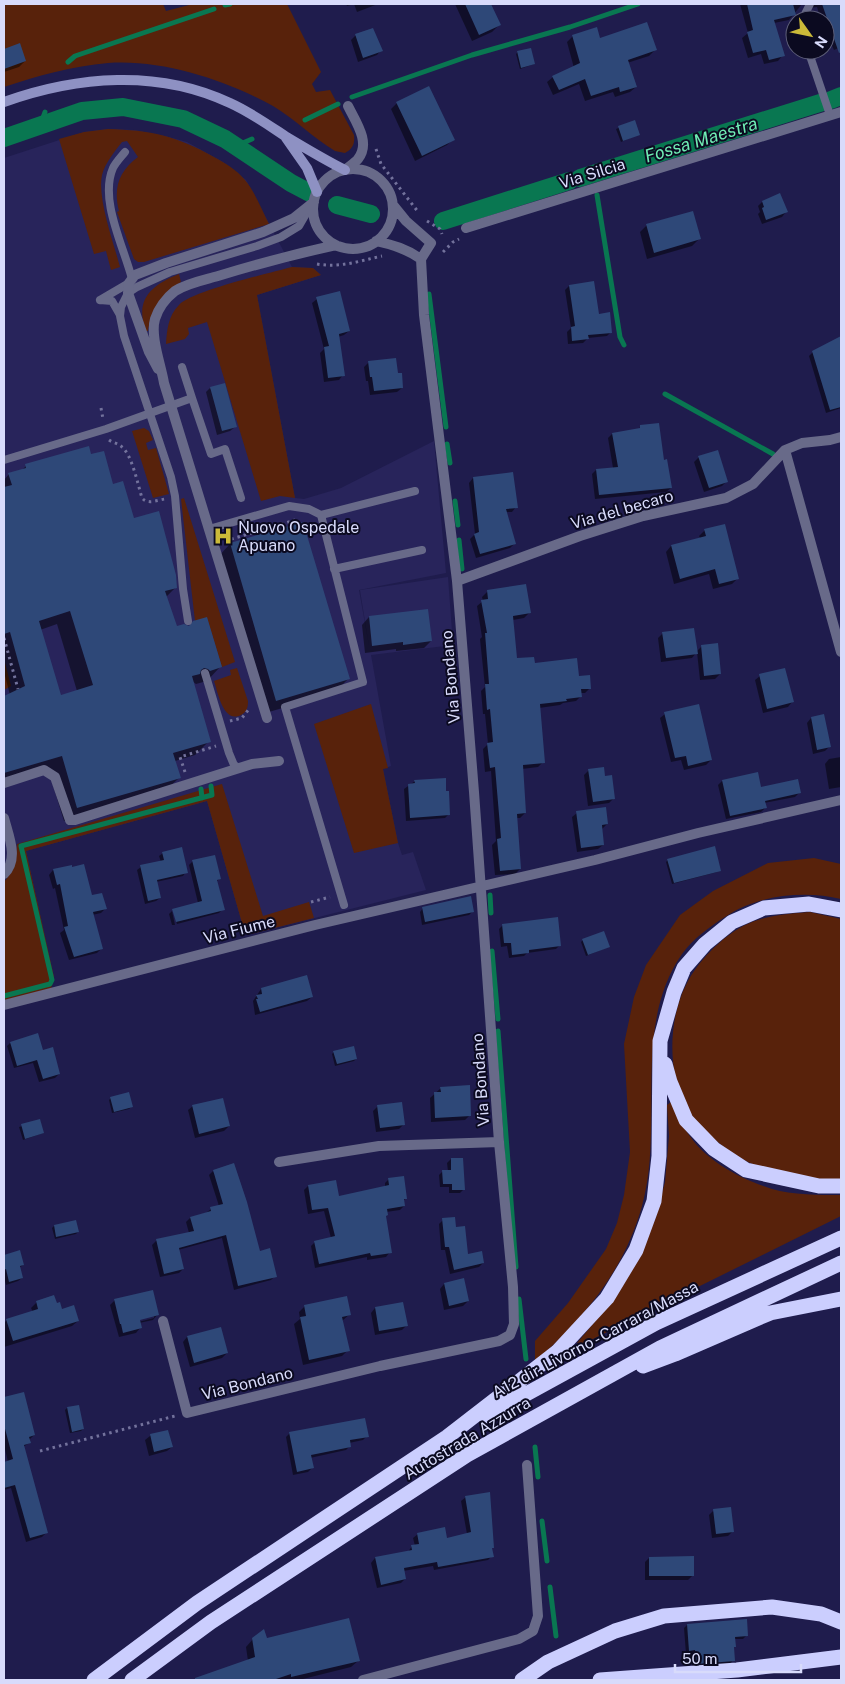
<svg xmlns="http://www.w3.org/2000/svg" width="845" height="1684" font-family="'Public Sans',sans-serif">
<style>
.built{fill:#28245b}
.green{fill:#58220b}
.shadow{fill:#0007;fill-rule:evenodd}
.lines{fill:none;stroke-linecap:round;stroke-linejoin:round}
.stream{stroke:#097751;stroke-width:5}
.canal{stroke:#097751;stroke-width:18}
.building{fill:#2e4878;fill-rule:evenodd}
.path{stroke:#73729c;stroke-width:3;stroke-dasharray:2.5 4;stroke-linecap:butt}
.lane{stroke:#686a89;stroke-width:8}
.street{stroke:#686a89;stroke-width:10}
.secondary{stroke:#8e91c3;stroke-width:10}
.highway{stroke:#cbcefe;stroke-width:15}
.labels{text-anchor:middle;stroke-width:4;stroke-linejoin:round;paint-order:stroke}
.street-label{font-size:16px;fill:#d8dbfb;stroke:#0b0a20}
.poi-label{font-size:16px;fill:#d8dbfb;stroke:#0b0a20;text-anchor:start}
.water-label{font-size:18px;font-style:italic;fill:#6fecb3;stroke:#0b0a20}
</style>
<rect width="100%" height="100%" fill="#1f1c4d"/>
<!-- built -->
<path class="built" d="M108,129L134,130L165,136L187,142L223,162L246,180L292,267L313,268L321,275L257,295L295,498L304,499L341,488L434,441L446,573L359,590L369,646L360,590L448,577L453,645L371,655L391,766L383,769L398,843L402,855L413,852L426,890L251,934H247L244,930L207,801L26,851L54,977L4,1001V158L84,132Z"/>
<!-- green -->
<path class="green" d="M4,4H163L166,11L193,4H287L321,72L312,84L316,92L330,90L354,135C355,143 353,149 345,153L335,151C313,138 295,119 273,106C226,80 162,59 108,63C73,66 37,76 4,87Z
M108,129C151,130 177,136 214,157C225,163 237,170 245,180C255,192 262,210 269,224L144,262H138L134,259L117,212L119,211C113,188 119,171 138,157L127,141L122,142C115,151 105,163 102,175C97,198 114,244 120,267L111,270L106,251L94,254L59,139L84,132Z
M292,267L313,268L321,275L257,295L295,498L280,496L261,501L207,322L188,328L189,334L185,339L166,344C167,330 168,316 179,305C192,291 270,273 292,267Z
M179,274L181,282C162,294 152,308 148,331H146C134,299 152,285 179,274Z
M144,428L149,431L153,440L146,443L148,450L156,448L169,494L153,498L132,431Z
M184,498L235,662L222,667L207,618L195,621L181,499Z
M4,659L11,686L4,690Z
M237,668L248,701C248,707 247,712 241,715C223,724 218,692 214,681L231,675L230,670Z
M371,704L388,768L383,769L398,843L354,853L314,724Z
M222,784L263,916L309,902L314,918L251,934H247L244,930L207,801L26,851L54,977L51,989L4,1001V882C17,866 15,864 17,844Z
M814,858L841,864V899C804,890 757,895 725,917C709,927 693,939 682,954C631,1028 665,1124 642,1206C624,1270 586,1316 537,1360H535V1341L568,1303L606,1249L617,1223L624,1195L630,1152L624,1044L634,997L646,965L680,915L713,891L768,863Z
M810,912L841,919V1179C788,1181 742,1169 704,1129C700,1125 694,1121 691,1116C667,1080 667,1022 686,985C697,962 721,938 743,926C764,915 788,914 810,912Z
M671,1102C676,1112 681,1123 687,1132C705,1161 741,1179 772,1189C792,1195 820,1195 841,1195V1216L581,1345L577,1343L617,1295L655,1220L665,1182L669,1136L667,1105Z"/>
<!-- shadow -->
<path class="shadow" d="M346,4H378L357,12L354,4L347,6Z
M455,4H490L499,25L492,32L472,41Z
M740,4H802L789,20L774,23L783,55L778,61L764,64L761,54L748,58L742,38L748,33Z
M806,4H841V47L834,50L825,31V20H821L817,7L810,8Z
M372,30L381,50L377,55L358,62L351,40L355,36Z
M573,36L599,39L655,50L649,56L627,63L636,87L630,92L615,97L613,92L585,101L579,84L553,95L547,82L553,77L574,68L567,42Z
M19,45L25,61L19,67L4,72V50Z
M518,52L534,64L520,69L516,54Z
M397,103L453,139L447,145L415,161L391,109Z
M634,122L639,134L621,142L616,129Z
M762,202L786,212L782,217L762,224L758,214L760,212L758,206Z
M647,225L699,239L692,246L647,259L640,232Z
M569,286L598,315L611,332L607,336L588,338L583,343L568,344L567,332L571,328L565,290Z
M317,299L349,331L344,335L338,337L343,375L339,380L324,382L320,353L324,349L312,303Z
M841,338V358L839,359L841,367V408L826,413L809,356L813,352Z
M369,362L396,374L402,388L397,392L370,395L368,381H366L364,367Z
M210,388L235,427L230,431L217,435L206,392Z
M641,426L663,461L671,488L666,492L595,499L592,474L596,470L613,468L608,438L612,434L638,430Z
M90,456L113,486L176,587L166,597L176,628L220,667L207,681L196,684L192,681L209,741L195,755L175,761L179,778L165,791L64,821L48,769L4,782V698L10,695L4,672V480L9,474L21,471L26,466ZM57,624L77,691L60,696L40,630Z
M699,457L726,482L722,486L704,492L694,462Z
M473,478L516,507L512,512H505L515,543L510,548L476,558L470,539L475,534L469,483Z
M705,530L738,578L732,584L713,589L709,574L674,584L666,552L671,546L700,538L699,536Z
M230,544L348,679L334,693L262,714L216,559Z
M487,592L529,613L524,618L513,620L516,660L578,677L590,688L585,693H580L581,696L576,701L563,703L560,705L539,708L543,762L538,767L522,769L525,813L520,818H516L520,869L515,874L495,875L492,845L496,841L491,771L485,772L483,749L488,744L485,714H483L481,691L485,687L480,639L482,637L477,606L483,601L482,597Z
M369,617L431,641L424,648L396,651V649L365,653L362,625Z
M663,633L696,652L702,646L720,674L715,679L700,680L697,652L692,658L661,662L658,638Z
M760,676L792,702L788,707L763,713L755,680Z
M665,714L711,760L706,765L684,770L681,760L671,762L660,718Z
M811,718L829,747L825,751L813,754L807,723Z
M841,757V787L829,789L825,764L829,759Z
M589,770L604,777L614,798L609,803L588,806L584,775Z
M415,781L449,814L445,818L406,821L404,789Z
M722,781L760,789L799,793L795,797L764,803L765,808L761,812L726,819L718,785Z
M577,813L607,824L602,829L603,845L598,849L577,852L572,817Z
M163,853L186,872L183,876L156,882L160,898L156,901L145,904L137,870L141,867L161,862L159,856Z
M668,860L719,870L717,872L672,884L666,862Z
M193,861L219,879L216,882L223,909L219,913L177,924L173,910L198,903L189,865Z
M53,870L91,896L105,909L101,913L92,915L101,949L97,953L69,960L60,933L64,930L55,888L53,889L49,875Z
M423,908L472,912L469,915L422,925L420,912Z
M172,911L175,925H172L169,914Z
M503,925L560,945L556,949L527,953L524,956L509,958L507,946L501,947L499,929Z
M583,940L608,947L586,956L581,942Z
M261,989L312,997L307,1001L255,1015L253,1001Z
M10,1043L42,1052L59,1074L55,1078L39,1082L33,1063L14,1068L7,1046Z
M334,1052L356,1059L354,1061L335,1066L332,1054Z
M441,1088L470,1115L465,1120L431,1122L430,1098Z
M111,1098L131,1107L129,1109L112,1113L109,1100Z
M193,1106L229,1126L224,1131L195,1138L188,1110Z
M378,1106L404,1124L399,1129L376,1132L373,1111Z
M40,1121L43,1133L23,1140L19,1127Z
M451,1159L464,1189L460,1193H449V1187H440L439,1175L443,1171H448L447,1163Z
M213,1171L259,1252L275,1276L271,1280L234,1290L222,1238L178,1250L183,1269L179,1273L160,1277L152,1245L156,1241L189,1233L186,1222L190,1218L206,1213L211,1209L219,1206L209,1175Z
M389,1179L406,1198L403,1201L404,1206L400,1210L386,1212L384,1217L390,1252L386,1257L367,1260V1257L315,1268L311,1246L315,1242L331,1238L324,1211L308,1214L304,1190L308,1186L338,1198L385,1187V1183Z
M443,1220L455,1229L467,1255L483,1263L479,1267L450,1274L445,1250H441L439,1224Z
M54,1226L78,1232L76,1234L55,1239L52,1228Z
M20,1252L23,1265L19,1268L22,1278L18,1281L6,1285L4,1277V1256Z
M463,1280L468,1301L463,1306L444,1310L440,1289L444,1284Z
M115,1300L157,1315L153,1320L139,1323L140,1328L136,1333L119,1337L110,1305ZM154,1315V1318L134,1323V1320Z
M37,1302L61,1310L78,1321L72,1326L4,1347V1323L7,1320L33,1312L31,1308Z
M305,1306L350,1314L342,1321L348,1350L342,1356L303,1365L294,1324L300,1319L299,1312Z
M375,1308L406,1326L402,1330L375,1335L371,1313Z
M220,1328L227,1353L222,1358L190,1367L183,1342L187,1337Z
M23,1393L34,1435L30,1439L29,1443L23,1447L46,1533L42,1537L26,1542L11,1488L4,1490V1463L8,1462L4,1445V1398Z
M78,1406L83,1429L81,1431L70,1433L65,1410L67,1408Z
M168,1431L172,1447L167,1451L149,1456L145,1440L150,1436Z
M290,1433L367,1436L363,1440L349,1443L350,1446L346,1450L310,1458L312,1468L308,1472L293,1475L286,1437Z
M466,1497L492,1556L488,1560L434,1570L433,1566L403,1571L405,1579L401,1583L377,1588L371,1563L375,1558L408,1552L412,1546H415L413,1538L418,1534L446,1539L467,1534L461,1501Z
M713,1511L733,1531L728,1536L712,1538L709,1515Z
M649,1558L693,1575L688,1580H645V1562Z
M687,1625L747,1635L743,1639H734L732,1648L733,1660L730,1664L692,1667L691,1653L686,1654L684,1628Z
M253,1639H266L358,1661L351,1667L299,1680H212L211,1678L248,1661L246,1647Z"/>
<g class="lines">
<!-- stream -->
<path class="stream" d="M225,5L230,4
M68,62L75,56L214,9
M352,97L472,55L570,27L638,4
M305,120L338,104
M40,126L45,112
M236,146L252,139
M597,195L620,337L624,345
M429,294L446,427
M665,394L773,454
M447,444L450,463
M455,501L458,525
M459,540L462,569
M201,789L202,798
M490,895L491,913
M492,951L498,1019
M4,996L50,984L52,980L21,846L212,795L211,786
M498,1031L516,1267
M519,1299L526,1359
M535,1447L538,1477
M542,1521L547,1561
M550,1587L556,1636"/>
<!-- canal -->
<path class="canal" d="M831,100L841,96
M4,138L82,111L123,107L183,119L225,139L291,183L310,193
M580,178L823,102
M337,205L371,214
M443,221L569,181"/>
</g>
<!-- building -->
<path class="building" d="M465,4H491L501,25L479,35Z
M747,4H793L796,15L774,20L785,56L769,60L766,50L753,53L747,32L753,30Z
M822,4H841V52L839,53Z
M647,22L657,50L628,60L637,87L620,92L619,87L591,96L585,79L559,90L552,76L580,63L572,35L597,27L600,38Z
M373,28L383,51L363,58L355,34Z
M20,43L26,61L4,69V49Z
M531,48L535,64L521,68L517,51Z
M429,86L455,140L422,156L396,102Z
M635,120L640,135L623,141L618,126Z
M780,193L788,212L766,220L762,208L764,207L762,201Z
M693,211L701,239L654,253L646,224Z
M594,281L599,314L610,312L612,333L588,335L589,339L572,341L571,327L575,326L569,285Z
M340,291L350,331L339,334L345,376L328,378L324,347L329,346L316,297Z
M841,336V407L830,410L812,351Z
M396,358L398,373H402L403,388L374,391L372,377H370L368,361Z
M225,383L237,427L222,431L210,387Z
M659,423L664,460L667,459L672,488L599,495L596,469L618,467L612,433L640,428V425Z
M89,446L91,454L104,451L113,484L123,481L134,518L159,511L176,575L177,588L165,591L177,626L184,624L189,626L193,621L207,617L222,667L210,671L208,669L204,668L201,670L200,674L192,676L211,742L173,753L181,778L77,808L62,756L4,773V696L25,686L10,632L4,634V487L12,485L8,473L26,468L25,464ZM70,611L93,685L61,695L39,621Z
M718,450L728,482L709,488L698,456Z
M513,472L518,508L506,509L516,544L480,554L474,534L479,532L473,477Z
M303,522L350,679L276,701L230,543Z
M725,524L739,579L719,584L715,569L680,579L671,545L706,536L704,529Z
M526,584L531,613L513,616L517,658L534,657L535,663L577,658L579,676L590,675L591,689H581L582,697L566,699L567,701L540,704L545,763L523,765L526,813L517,814L521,869L500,871L497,839L501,838L495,767L490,768L487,743L493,742L490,709L487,710L485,684H489L485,633H487L481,600L488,599L487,590Z
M428,609L432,641L403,645V642L372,646L369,616Z
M694,628L698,654L666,658L662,632Z
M718,643L721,674L704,676L701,645Z
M785,668L794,702L767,709L759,674Z
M699,704L712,760L688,766L686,756L675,758L664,712Z
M824,714L831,747L817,750L811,717Z
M604,767L605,776L612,775L615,799L593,802L588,769Z
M758,772L761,787L798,779L801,793L765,801L767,808L730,816L722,780Z
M446,778V791H449L450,815L410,818L408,784L415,783L414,780Z
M606,807L608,824L602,825L604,845L581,848L576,811Z
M715,846L721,871L674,883L667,859Z
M182,847L188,873L157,880L161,898L148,901L140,865L164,860L162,852Z
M215,855L221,879L217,880L225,910L176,922L172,909L202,901L192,860Z
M84,864L92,895L102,893L107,909L93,912L103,949L74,957L64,927L68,926L60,884L57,885L53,869L72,865V867Z
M471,896L474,912L425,922L422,907Z
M558,917L561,946L529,950V953L512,955L511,943H504L502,924Z
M604,931L610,947L588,955L582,939Z
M307,975L313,997L260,1012L256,999H258L256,995L262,994L261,988Z
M38,1033L43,1050L53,1047L60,1074L43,1079L37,1060L17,1066L10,1042Z
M354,1046L357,1059L337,1064L333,1051Z
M470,1085L471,1116L435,1118L434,1092H441L440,1087Z
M129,1092L133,1107L114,1112L110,1097Z
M223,1098L230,1126L199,1134L192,1105Z
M402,1102L405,1125L380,1128L377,1105Z
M40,1119L44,1133L25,1139L21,1124Z
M451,1158H463L465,1190H452V1184H443L442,1170H451Z
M234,1163L247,1202L260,1251L270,1248L277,1277L238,1286L226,1235L179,1248L184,1269L164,1274L156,1239L194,1231L190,1217L211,1211L210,1207L223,1204L213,1170Z
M404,1176L407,1199H404L405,1206L387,1209L388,1215L386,1216L392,1253L371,1256L370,1253L319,1264L314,1241L335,1236L328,1208L312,1210L308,1185L336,1180L339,1196L389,1185L388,1178Z
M455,1217L456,1227L465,1226L468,1254L482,1251L484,1263L454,1270L449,1247H445L442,1218Z
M76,1220L79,1232L56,1237L54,1225Z
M20,1250L24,1265L20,1266L23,1278L9,1282L6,1269L4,1270V1255Z
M464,1278L469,1301L449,1306L444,1283Z
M153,1290L159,1315L140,1320L142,1328L123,1333L121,1324H120L114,1299Z
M54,1295L57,1303L60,1302L62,1309L74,1305L79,1321L13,1341L6,1319L38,1309L36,1301Z
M347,1296L351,1315L342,1317L350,1351L309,1360L300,1317L306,1316L304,1305Z
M403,1302L408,1326L379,1331L375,1307Z
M221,1327L228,1353L194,1363L187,1336Z
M24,1392L35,1435L29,1437L31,1443L24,1445L48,1533L30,1538L15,1485L4,1488V1462L13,1459L4,1425V1397Z
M79,1405L84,1429L72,1432L67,1407Z
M365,1418L369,1437L350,1440L351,1447L311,1455L314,1468L297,1472L289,1432Z
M168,1430L173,1447L154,1452L150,1434Z
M490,1492L494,1548H492L494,1557L438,1567L437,1562L404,1568L406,1579L381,1585L375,1557L412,1550L411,1545L419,1544L417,1533L445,1527L447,1538L471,1532L465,1496Z
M731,1507L734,1532L716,1534L713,1509Z
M694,1556V1576H649V1557Z
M349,1618L360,1661L291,1677V1674L273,1680H195V1678L255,1657L252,1638L264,1629L267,1638Z
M747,1619L748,1636L735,1637L736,1647H734L735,1661L696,1664L695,1650L689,1651L687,1624Z"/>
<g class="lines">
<!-- path -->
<path class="path" d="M376,149L381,164L419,213
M427,221L440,229L442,234
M443,252L453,242L459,239
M317,264C340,268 359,261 382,256
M101,408L103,419
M109,440C113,443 118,443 122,447C132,455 138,485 142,498C148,505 157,500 165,499
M225,541L295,520
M4,638L18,689
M230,721L242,718L249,709
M185,772L180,757L216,746
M311,902L330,897
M40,1451L175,1416"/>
<!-- lane -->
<path class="lane" d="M802,20L810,4
M808,50L830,115
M125,152C121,157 116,162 113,168C99,200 124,247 132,279
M100,300L129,283
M100,300L112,301L120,315
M192,398L211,454L225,449L241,498
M4,460L106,429L192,398L182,367
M321,515L415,491
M209,529L289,506L309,509L321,515L363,682L285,707L344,905
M334,569L422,550
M188,621L183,589L175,496L171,477L124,336L120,316L121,307L128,293L137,287L170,272L257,246L281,237L299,226L310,207
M205,673L229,753L234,765L239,768"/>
<!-- street -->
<path class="street" d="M313 209a40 40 0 1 1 80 0a40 40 0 1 1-80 0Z
M345,170C349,166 355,163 358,159C371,143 356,122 348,106
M393,205L406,221L431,243L421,259
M466,228L841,112
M376,241C393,245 407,249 421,259
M158,369L149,352L128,293L129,283L135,275L166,263L263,232L294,218L314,202
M785,450L841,652
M457,581L580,536L643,516L726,498L753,484L785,450L802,443L830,440L841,437
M267,718L164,383C161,365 150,336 155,319C158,309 166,298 175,291C187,283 204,280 218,276C257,264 296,254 336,245
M4,783L44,770L55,777L70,820H75L252,764L279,761
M4,818C9,837 19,859 4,874
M4,1005L315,925L595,860L698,833L841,800
M279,1162L379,1146L499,1142
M163,1321L187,1413L380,1366L499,1341L510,1335L514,1324L513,1287L499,1142L474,792L457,581L424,315L421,259
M363,1680L519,1639L533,1631L538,1616L527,1465"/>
<!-- secondary -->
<path class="secondary" d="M4,102C77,76 158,69 230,103C250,112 267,124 285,136C305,148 325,160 345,170
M286,138L307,168L317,192"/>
<!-- highway -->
<path class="highway" d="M665,1064L670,1082L686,1120L714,1149L746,1170L819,1186H841
M643,1366L675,1354L770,1313L841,1299
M486,1416L656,1323L841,1238
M94,1680L197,1603L447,1437L557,1352L607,1298L636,1250L654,1201L659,1156L660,1041L674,992L684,968L705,944L732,922L764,908L809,904L841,910
M132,1680L211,1622L467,1455L660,1348L841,1263
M522,1680L548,1662L615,1631L664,1616L772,1607L821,1614L841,1622
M600,1680L737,1670L841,1657"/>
</g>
<!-- icons -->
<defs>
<g id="hospital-bare" transform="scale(1.5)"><path d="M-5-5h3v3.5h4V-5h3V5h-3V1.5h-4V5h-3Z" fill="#cbba39" stroke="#0b0a20" stroke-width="2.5" paint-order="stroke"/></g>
</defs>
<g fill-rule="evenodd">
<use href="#hospital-bare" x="223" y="536"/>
</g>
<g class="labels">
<!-- street labels -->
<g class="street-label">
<text transform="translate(592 173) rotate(-17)" y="6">Via Silcia</text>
<text transform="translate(622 509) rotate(-16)" y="6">Via del becaro</text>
<text transform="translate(450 677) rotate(-95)" y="6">Via Bondano</text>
<text transform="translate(239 929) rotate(-14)" y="6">Via Fiume</text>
<text transform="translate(480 1080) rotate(-94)" y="6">Via Bondano</text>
<text transform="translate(595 1339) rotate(-28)" y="6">A12 dir. Livorno - Carrara/Massa</text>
<text transform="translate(247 1383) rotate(-14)" y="6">Via Bondano</text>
<text transform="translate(467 1438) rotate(-31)" y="6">Autostrada Azzurra</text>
</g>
<!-- poi labels -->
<g class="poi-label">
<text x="238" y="533">Nuovo Ospedale<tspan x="238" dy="18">Apuano</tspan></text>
</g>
<!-- water labels -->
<g class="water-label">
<text transform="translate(701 140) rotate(-17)" y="6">Fossa Maestra</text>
</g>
</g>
<!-- border -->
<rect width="845" height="1684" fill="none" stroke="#d8dbfb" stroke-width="10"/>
<!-- north arrow -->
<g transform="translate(810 35) rotate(123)"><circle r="24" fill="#0b0a20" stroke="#5d5e78"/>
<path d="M0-4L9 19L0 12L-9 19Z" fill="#cbba39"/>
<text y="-8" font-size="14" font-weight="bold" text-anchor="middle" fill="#d8dbfb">N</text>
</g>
<!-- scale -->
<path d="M675 1664v8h126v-8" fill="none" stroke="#d8dbfb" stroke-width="2.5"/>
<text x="682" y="1664" font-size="15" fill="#d8dbfb" stroke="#0b0a20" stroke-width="4" paint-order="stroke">50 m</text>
</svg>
